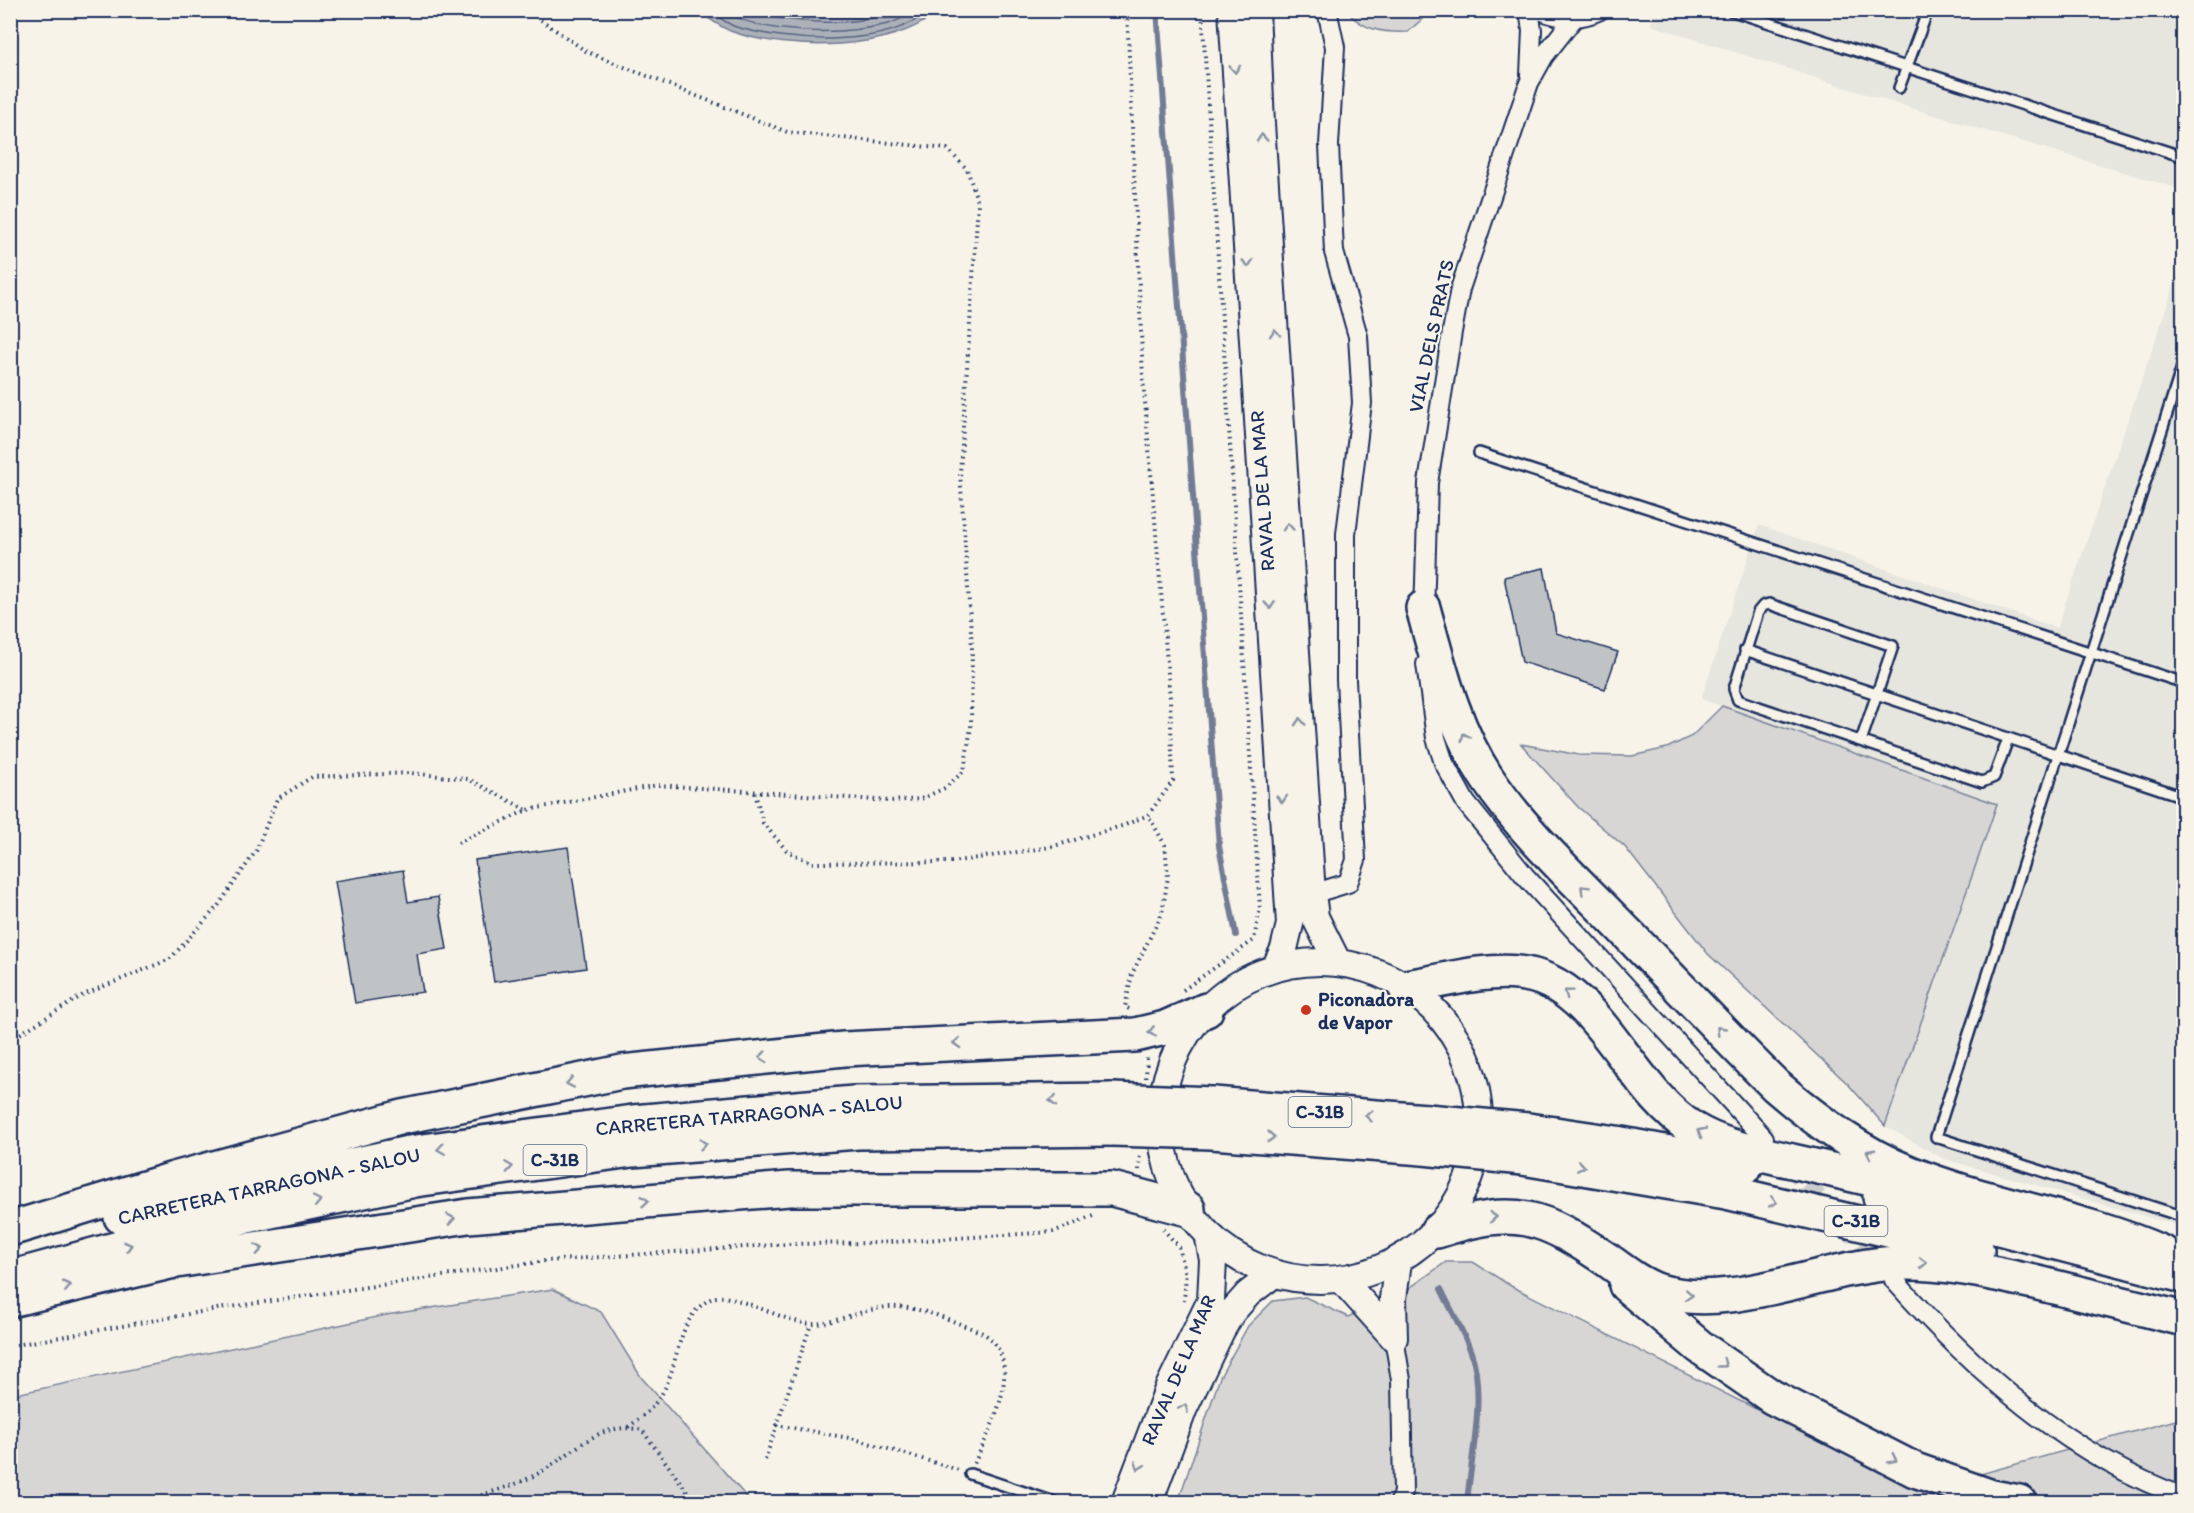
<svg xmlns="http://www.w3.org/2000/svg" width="2194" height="1513" font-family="Itim,sans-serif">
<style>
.built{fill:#e6e5de}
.green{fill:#d7d6d4;stroke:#798299;stroke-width:1.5}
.water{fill:#acb0b9;stroke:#727c95;stroke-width:1.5}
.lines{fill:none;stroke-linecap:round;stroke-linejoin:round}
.shore{stroke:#556382;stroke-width:1.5}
.stream{stroke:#727c95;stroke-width:6}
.building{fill:#c0c3c5;stroke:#1b2f5e;stroke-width:1.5}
.street-tunnel{stroke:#cbcccc;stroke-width:18;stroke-dasharray:18 9;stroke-linecap:butt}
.lane-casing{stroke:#1b2f5e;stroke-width:14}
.street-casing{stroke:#1b2f5e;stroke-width:22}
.secondary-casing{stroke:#1b2f5e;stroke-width:30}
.highway-casing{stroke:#1b2f5e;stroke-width:38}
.path{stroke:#1b2f5e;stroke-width:4;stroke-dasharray:1.5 4.5;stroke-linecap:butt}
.lane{stroke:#f7f3e8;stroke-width:9}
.street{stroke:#f7f3e8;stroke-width:18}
.secondary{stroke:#f7f3e8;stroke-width:26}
.highway{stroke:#f7f3e8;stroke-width:33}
.highway-bridge-casing{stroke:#1b2f5e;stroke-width:38;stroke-linecap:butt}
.highway-bridge{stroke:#f7f3e8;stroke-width:33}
.oneway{stroke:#8991a3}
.poi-dot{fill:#c8321e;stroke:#f7f3e8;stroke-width:2}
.labels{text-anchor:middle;stroke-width:4.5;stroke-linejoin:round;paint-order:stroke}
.shield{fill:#f7f3e8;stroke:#5d6a87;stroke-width:1.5}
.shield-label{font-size:18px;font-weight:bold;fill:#1b2f5e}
.street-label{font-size:20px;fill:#1b2f5e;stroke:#f7f3e8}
.poi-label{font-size:20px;font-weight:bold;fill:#1b2f5e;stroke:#f7f3e8;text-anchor:start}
</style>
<rect width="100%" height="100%" fill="#f7f3e8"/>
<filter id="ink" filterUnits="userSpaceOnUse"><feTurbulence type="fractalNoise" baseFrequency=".0167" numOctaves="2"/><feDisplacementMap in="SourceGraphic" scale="12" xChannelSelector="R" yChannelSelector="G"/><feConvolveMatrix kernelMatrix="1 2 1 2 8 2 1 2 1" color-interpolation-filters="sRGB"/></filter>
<g filter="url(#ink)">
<!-- built -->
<path class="built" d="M1653,10L2183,11V190L1878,98L1651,25Z
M2183,259V1227L1944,1159L1885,1126L1997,804L1701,699L1759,525L2057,628Z"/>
<!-- green -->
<path class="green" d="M1346,11V10L1431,11L1408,32C1381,33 1364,30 1346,11Z
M1722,706L1997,804L1885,1126L1848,1084L1708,954L1625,847L1578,807L1521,744L1579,755L1632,756L1667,748L1692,736Z
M1446,1262H1473L1511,1286L1919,1491L2183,1418V1502H1178L1220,1377L1248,1326L1273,1301L1305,1297L1348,1317L1408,1289Z
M553,1289L601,1312L641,1377L751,1502H11V1395L386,1315Z"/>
<!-- water -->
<path class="water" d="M697,11L938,10V11C894,52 788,51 733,32C721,28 708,17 697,11Z"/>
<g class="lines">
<!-- shore -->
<path class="shore" d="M709,10C717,16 727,24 736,27C787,42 888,49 929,10
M723,10C762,36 843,35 888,24C898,21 908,15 918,10
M740,10C783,22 854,30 896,10"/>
<!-- stream -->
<path class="stream" d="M1157,10L1219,846L1236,935
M1441,1289C1451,1310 1463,1330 1471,1352C1486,1393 1471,1459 1467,1502"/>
</g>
<!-- building -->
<path class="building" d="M1544,568L1556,633L1618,652L1605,689L1522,662L1504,577Z
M568,847L586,968L494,982L475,860Z
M403,870L408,902L438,897L447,949L417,954L423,992L355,1003L335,881Z"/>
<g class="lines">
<!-- street-tunnel -->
<path class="street-tunnel" d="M1788,1164L1883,1268"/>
<!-- lane casing -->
<g class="lane-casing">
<path id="lane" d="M1730,10L2184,157
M1899,88L1928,10
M2184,361L1936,1137L2184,1217
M1479,453L2184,683
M1745,650L2184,797
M1861,741L1893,646L1769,604L1763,606L1758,612L1734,689L1738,700L1982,782L1994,777L2008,739
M970,1474L1054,1502"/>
</g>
<!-- street casing -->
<g class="street-casing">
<path id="street" d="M1529,10L1532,30L1530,75
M1540,10C1561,19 1579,20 1600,10
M1424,615L1428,483L1452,332L1460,289L1529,83L1544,56L1574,18
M1426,664L1436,738L1444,763L1466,803L1525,876L1764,1138
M1312,894L1348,883L1356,860L1346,680V534L1362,403L1358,336L1334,252L1329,145L1335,47L1327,10
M1894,1280C1973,1370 2069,1456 2184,1497
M1394,1338L1401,1380L1403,1492L1400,1502"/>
</g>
<!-- secondary casing -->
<g class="secondary-casing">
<path id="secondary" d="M1232,10L1290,924L1284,949L1275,968
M1256,10L1261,124L1312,894L1315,917L1338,963
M1161 1121a159 159 0 1 1 318 0a159 159 0 1 1-318 0Z
M1342,1280L1394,1338
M1394,1338L1393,1299L1398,1261
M1125,1502L1168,1389L1211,1300L1213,1260L1208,1234
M1149,1502L1184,1408L1221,1331L1232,1312L1248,1294L1274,1274"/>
</g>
<!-- highway casing -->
<g class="highway-casing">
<path id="highway" d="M1423,608C1439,665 1453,727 1487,778C1525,835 1579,883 1627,933C1677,984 1725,1036 1776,1086C1817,1121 1860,1153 1910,1173C1992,1206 2081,1217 2163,1253
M1405,987C1441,982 1482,969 1518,973C1598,980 1626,1087 1693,1129C1722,1147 1759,1153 1792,1161C1832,1170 1872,1179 1911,1189
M1213,1104L1427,1121
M1528,1130L1616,1143L1745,1167
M1212,1132L1423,1148
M1523,1158L1726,1192L1977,1251
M1880,1197L2184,1276
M121,1217L184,1201L409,1153L633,1122L854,1103L1112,1100
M10,1229L174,1179L402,1117L622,1072L844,1049L1135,1035L1165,1028L1206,1010
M1437,1231C1517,1205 1541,1215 1609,1261C1624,1272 1641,1285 1659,1291C1735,1313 1822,1265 1900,1263C1947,1262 1993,1273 2038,1283C2087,1295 2135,1307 2184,1319
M10,1278L192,1228L415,1180L632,1150L858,1132L1112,1129
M1626,1285L1700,1347L1772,1397L1915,1470L1992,1497L2019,1502
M10,1300L170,1262L468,1216L789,1189H1112L1188,1209"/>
</g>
<!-- path -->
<path class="path" d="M755,793L763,823L787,851L813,863L951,862L1051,847L1125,825L1148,815L1173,781L1170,698L1143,378L1127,10
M458,843L527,810L658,785L891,801L921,799L945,788L964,771L971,727L972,646L960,473L978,203L967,169L947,149L787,132L587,52L541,20
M1183,990L1254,940L1260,908L1202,10
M1129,1009L1125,1007L1132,974L1162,913L1168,877L1165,845L1148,815
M10,1040L83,995L170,959L218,906L256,851L277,799L312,777L410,773L468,779L527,810
M1146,1078L1147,1058
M1139,1170L1140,1154
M1163,1229L1179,1247L1186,1275L1184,1301
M10,1346L217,1309L545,1261L788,1244L876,1243L1053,1232L1093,1216
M776,1425L855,1439L959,1470
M628,1427C644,1416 656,1406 665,1388C679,1361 678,1313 713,1298C730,1290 789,1325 813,1324C842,1322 870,1305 898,1307C918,1308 941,1316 960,1324C969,1328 985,1332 992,1340C1022,1373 989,1431 974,1464
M765,1460L811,1324
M452,1502C481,1496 513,1487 539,1473C574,1454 597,1420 642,1430L695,1502"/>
<!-- lane -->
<use href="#lane" class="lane"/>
<!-- street -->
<use href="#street" class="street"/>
<!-- secondary -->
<use href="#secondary" class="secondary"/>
<!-- highway -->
<use href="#highway" class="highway"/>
<!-- highway-bridge casing -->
<g class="highway-bridge-casing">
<path id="highway-bridge" d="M1112,1100L1213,1104
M1427,1121L1528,1130
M1112,1129L1212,1132
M1423,1148L1523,1158"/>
</g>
<!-- highway-bridge -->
<use href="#highway-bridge" class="highway-bridge"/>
</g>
<!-- one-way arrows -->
<defs><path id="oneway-chevron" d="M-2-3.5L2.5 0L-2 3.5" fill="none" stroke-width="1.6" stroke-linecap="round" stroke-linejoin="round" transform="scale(1.5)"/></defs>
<g class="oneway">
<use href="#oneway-chevron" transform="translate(1235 69) rotate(86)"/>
<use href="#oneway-chevron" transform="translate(1262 138) rotate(-94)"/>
<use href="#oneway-chevron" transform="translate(1248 263) rotate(86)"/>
<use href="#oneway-chevron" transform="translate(1275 333) rotate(-94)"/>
<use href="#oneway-chevron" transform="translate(1288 527) rotate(-94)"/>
<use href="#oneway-chevron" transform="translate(1270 605) rotate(86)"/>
<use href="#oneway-chevron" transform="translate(1300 722) rotate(-93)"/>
<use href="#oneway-chevron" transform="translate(1465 737) rotate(-115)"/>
<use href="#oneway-chevron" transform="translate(1282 799) rotate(86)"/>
<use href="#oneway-chevron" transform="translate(1584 889) rotate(-135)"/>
<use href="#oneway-chevron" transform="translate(1568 993) rotate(-143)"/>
<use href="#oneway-chevron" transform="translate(1720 1030) rotate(-134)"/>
<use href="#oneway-chevron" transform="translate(1152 1032) rotate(166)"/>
<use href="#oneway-chevron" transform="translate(957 1043) rotate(177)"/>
<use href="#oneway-chevron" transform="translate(763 1057) rotate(174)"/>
<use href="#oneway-chevron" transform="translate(570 1083) rotate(169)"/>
<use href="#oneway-chevron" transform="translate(1053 1101) rotate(179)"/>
<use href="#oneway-chevron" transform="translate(1369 1116) rotate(-175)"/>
<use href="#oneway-chevron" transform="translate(1701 1132) rotate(-153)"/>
<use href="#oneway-chevron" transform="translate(1271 1137) rotate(4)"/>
<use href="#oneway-chevron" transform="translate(703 1144) rotate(-5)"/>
<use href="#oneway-chevron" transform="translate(441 1149) rotate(172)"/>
<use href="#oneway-chevron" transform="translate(1870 1153) rotate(-152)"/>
<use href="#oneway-chevron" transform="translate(1581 1166) rotate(9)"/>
<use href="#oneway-chevron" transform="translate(509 1167) rotate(-8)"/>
<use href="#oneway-chevron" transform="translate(317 1201) rotate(-12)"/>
<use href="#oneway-chevron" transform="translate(645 1201) rotate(-5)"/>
<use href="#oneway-chevron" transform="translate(1773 1202) rotate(12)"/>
<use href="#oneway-chevron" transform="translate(1493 1217) rotate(-4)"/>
<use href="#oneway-chevron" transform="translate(451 1219) rotate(-9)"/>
<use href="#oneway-chevron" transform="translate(128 1246) rotate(-15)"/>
<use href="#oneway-chevron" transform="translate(259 1249) rotate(-9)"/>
<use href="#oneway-chevron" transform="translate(1923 1263)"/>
<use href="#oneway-chevron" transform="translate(67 1286) rotate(-13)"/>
<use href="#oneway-chevron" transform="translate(1689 1295) rotate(3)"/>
<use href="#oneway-chevron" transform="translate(1723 1364) rotate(36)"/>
<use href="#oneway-chevron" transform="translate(1184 1408) rotate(-67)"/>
<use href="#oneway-chevron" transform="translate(1893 1459) rotate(26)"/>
<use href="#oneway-chevron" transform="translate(1139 1466) rotate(111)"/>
</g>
</g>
<!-- markers -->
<circle class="poi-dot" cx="1306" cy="1010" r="6"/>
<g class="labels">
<!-- shield labels -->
<g class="shield">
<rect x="1288.5" y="1097" width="63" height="30" rx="4.5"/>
<rect x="523.5" y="1145" width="63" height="30" rx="4.5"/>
<rect x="1824.5" y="1206" width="63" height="30" rx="4.5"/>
</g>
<g class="shield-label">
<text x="1320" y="1118">C-31B</text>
<text x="555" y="1166">C-31B</text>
<text x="1856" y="1227">C-31B</text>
</g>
<!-- street labels -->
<g class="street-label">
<text transform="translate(1431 336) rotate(-78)" y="7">VIAL DELS PRATS</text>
<text transform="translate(1262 491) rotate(-94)" y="7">RAVAL DE LA MAR</text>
<text transform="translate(749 1115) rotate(-5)" y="7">CARRETERA TARRAGONA - SALOU</text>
<text transform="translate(269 1186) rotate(-12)" y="7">CARRETERA TARRAGONA - SALOU</text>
<text transform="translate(1178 1370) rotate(-67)" y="7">RAVAL DE LA MAR</text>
</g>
<!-- poi labels -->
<g class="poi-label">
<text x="1318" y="1006">Piconadora<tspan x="1318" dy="23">de Vapor</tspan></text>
</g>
</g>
<!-- margin -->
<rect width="2194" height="1513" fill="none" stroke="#f7f3e8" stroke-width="36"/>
<rect x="18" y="18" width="2158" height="1477" fill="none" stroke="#1b2f5e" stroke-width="2" filter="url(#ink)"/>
</svg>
